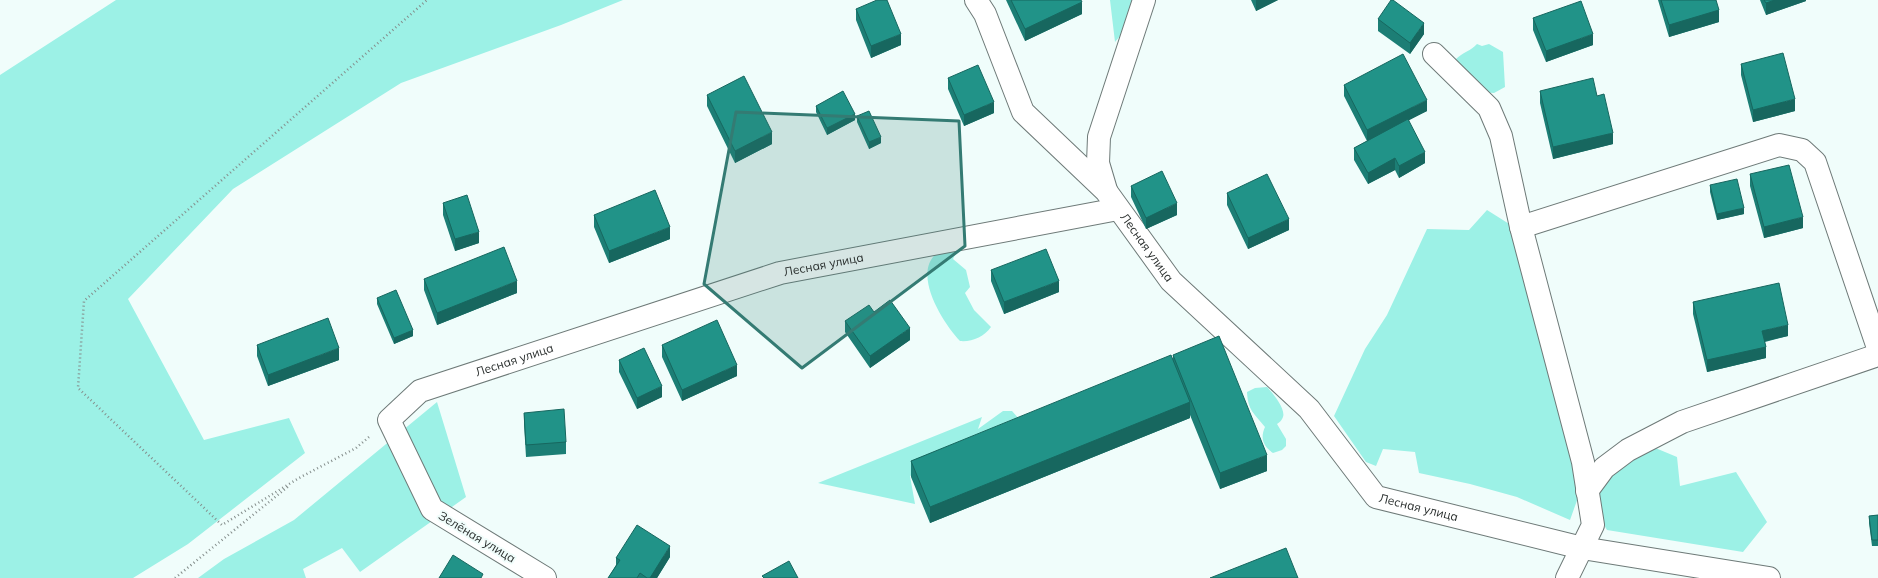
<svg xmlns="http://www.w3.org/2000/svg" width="1878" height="578" font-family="Mulish,sans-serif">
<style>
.green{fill:#9cf1e6}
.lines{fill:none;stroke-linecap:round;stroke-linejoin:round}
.minor-casing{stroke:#6e7a78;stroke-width:24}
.path{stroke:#848d8b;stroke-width:2.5;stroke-dasharray:1 3;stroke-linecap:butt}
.minor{stroke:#fff;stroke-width:22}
.wall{fill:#1c7e75}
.shaded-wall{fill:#17675f}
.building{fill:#219388;stroke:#17675f}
.marked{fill:#347b73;fill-opacity:0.2;stroke:#347b73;stroke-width:3;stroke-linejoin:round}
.labels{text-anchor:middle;stroke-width:4;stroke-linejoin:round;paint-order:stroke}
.street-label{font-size:12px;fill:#292e2d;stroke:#f0fdfb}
</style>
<rect width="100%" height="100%" fill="#f0fdfb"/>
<!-- green -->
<path class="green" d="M116,0H623L561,25L401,83L233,189L128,299L204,440L289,418L305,453L188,544L133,578H0V75Z
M1110,0H1150L1115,42Z
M1477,44L1482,46L1489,44L1503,52L1505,87L1494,93L1481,92L1459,72L1456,59C1463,52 1471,51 1477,44Z
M1487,210L1514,227L1580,492L1570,520L1517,497L1470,484L1419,473L1415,452L1383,449L1376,466L1366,462L1334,416L1365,349L1387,315L1427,229L1469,230Z
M959,246L953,259L966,270L970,287L965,293L974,310L991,327C984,337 972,342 960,341C944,324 912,275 936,254C941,249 953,248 959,246Z
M1267,387C1272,392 1286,409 1283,417C1282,420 1280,422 1277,424L1286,439V446L1282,450L1273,453C1263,446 1260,438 1265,427C1254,413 1248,411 1247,392L1255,388Z
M437,402L466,497L360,572L342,548L303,569L306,578H198L224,559L294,520Z
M1003,411H1012L1019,419L1020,429L910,476L915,504L818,483L982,417L978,429Z
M1653,447L1677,457L1680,486L1736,472L1767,522L1743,552L1607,530L1595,510L1600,484L1612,473Z"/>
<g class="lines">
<!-- minor casing -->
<g class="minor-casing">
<g id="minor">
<path id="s1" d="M976,0L985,14L1023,112L1106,191L1171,281L1309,409L1376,497L1582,548L1769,578"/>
<path d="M1434,54L1489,108L1501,136L1521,227L1583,462L1593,525L1567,578"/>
<path d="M1106,190L1098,163L1099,137L1144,0"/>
<path d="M1521,227L1779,145L1802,150L1815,162L1878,348"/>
<path d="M1587,491L1604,468L1628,450L1682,422L1878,355"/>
<path id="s2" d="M545,578L432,509L389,420L420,391L780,273L1118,209"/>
</g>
</g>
<!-- path -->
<path class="path" d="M369,437L356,448L299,478L222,525L78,388L84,301L427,0
M175,578L290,485"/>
<!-- minor -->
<use href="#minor" class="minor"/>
</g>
<!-- wall -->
<path class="wall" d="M1006,0H1081L1082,14L1025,41Z
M1251,0H1278L1256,11Z
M1658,0H1716L1719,22L1669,37Z
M1760,0H1806V1L1766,15Z
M856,9L901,45L871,58L856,20Z
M1533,18L1593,45L1546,62L1533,30Z
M1378,19L1424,34L1410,54L1378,31Z
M1741,64L1795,111L1753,122L1741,75Z
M948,78L994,113L964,126L948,89Z
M1344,85L1427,111L1408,120L1425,163L1399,178L1395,170L1368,184L1354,160V148L1367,141L1344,96Z
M1540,91L1597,96L1613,144L1553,159L1540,103Z
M707,95L772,144L735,163L707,106Z
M816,106L855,120L827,135L816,112Z
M857,116L881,143L869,149L857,122Z
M1750,174L1803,228L1764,238L1750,186Z
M1710,185L1744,214L1717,220L1710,192Z
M1131,186L1177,215L1146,229L1131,197Z
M1227,193L1289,230L1248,249L1227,205Z
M443,203L479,243L455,251L443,215Z
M594,215L670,239L609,263L594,227Z
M991,270L1059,292L1004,314L991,281Z
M424,279L517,293L437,325L424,290Z
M377,298L413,336L394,344L377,304Z
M1693,302L1788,336L1765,342L1766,358L1707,372L1693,314Z
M874,312L910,340L870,368L845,332V321Z
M257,345L339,360L268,386L257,356Z
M662,345L737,376L682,401L662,357Z
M1173,355L1267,471L1220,489L1190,415V418L930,523L911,477V461L1173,359Z
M619,360L662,397L637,409L619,372Z
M524,413L566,442V454L526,457L524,424Z
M1878,515V546H1872L1869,523V516Z
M670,557L657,578H608L616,565V558Z"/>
<!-- shaded-wall -->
<path class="shaded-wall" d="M1256,0H1278L1256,11Z
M1775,0H1806V1L1766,15V3Z
M1082,2V14L1025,41V29Z
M1719,10V22L1669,37V25Z
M1424,23V34L1410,54V43Z
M901,34V45L871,58V46Z
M1593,34V45L1546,62V51Z
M1795,99V111L1753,122V110Z
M1427,100V111L1367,142V130Z
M994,102V113L964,126V115Z
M855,114V120L827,135V128Z
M772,132V144L735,163V151Z
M1613,133V144L1553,159V147Z
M881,137V143L869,149V142Z
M1425,152V163L1399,178V166Z
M1395,158V170L1368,184V173Z
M1177,203V215L1146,229V218Z
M1744,208V214L1717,220V214Z
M1803,217V228L1764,238V227Z
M1289,219V230L1248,249V238Z
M670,227V239L609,263V251Z
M479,232V243L455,251V239Z
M517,281V293L437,325V313Z
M1059,281V292L1004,314V302Z
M1788,325V336L1762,342V331Z
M910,328V340L870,368V356Z
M413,330V336L394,344V338Z
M1766,347V358L1707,372V360Z
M339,348V360L268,386V375Z
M737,365V376L682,401V390Z
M662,386V397L637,409V398Z
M1190,402V418L930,523V507Z
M1267,455V471L1220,489V473Z
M670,546V557L657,578H650Z"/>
<!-- building -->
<path class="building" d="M877,0H887L901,34L871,46L856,9Z
M1011,0H1081L1082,2L1025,29Z
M1391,0H1393L1424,23L1410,43L1378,19Z
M1661,0H1716L1719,10L1669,25Z
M1764,0H1775L1766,3Z
M1581,1L1593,34L1546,51L1533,18Z
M1783,53L1795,99L1753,110L1741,64Z
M1403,54L1427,100L1367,130L1344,85Z
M978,65L994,102L964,115L948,78Z
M744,76L772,132L735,151L707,95Z
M1593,78L1597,96L1604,94L1613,133L1553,147L1540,91Z
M843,91L855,114L827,128L816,106Z
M869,111L881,137L869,142L857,116Z
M1408,119L1425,152L1399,166L1395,158L1368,173L1354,148Z
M1789,165L1803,217L1764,227L1750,174Z
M1162,171L1177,203L1146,218L1131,186Z
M1267,174L1289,219L1248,238L1227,193Z
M1737,179L1744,208L1717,214L1710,185Z
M655,190L670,227L609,251L594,215Z
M467,195L479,232L455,239L443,203Z
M504,247L517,281L437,313L424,279Z
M1046,249L1059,281L1004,302L991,270Z
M1779,283L1788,325L1762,331L1766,347L1707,360L1693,302Z
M396,290L413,330L394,338L377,298Z
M890,300L910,328L870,356L845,321L869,305L874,312Z
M328,318L339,348L268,375L257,345Z
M717,320L737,365L682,390L662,345Z
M1219,336L1267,455L1220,473L1173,355Z
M644,348L662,386L637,398L619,360Z
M1171,355L1190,402L930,507L911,461Z
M564,409L566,442L526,445L524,413Z
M1878,515V540H1872L1869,516Z
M637,525L670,546L650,578H647L640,573L637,578H608L620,560L616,558Z
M1286,548L1298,578H1210Z
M453,555L483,574L481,578H439Z
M789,561L798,578H764L762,576Z"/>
<!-- marked area -->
<path class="marked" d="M736,112L959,121L965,246L802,368L704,284Z"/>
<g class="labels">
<!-- street labels -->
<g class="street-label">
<text dy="4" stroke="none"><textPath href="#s1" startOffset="306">Лесная улица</textPath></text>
<text dy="4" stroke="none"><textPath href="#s2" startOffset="697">Лесная улица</textPath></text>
<text dy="4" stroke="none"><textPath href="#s2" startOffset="373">Лесная улица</textPath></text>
<text dy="4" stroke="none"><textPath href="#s1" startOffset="690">Лесная улица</textPath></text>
<text transform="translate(477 537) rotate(31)" y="4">Зелёная улица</text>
</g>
</g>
</svg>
